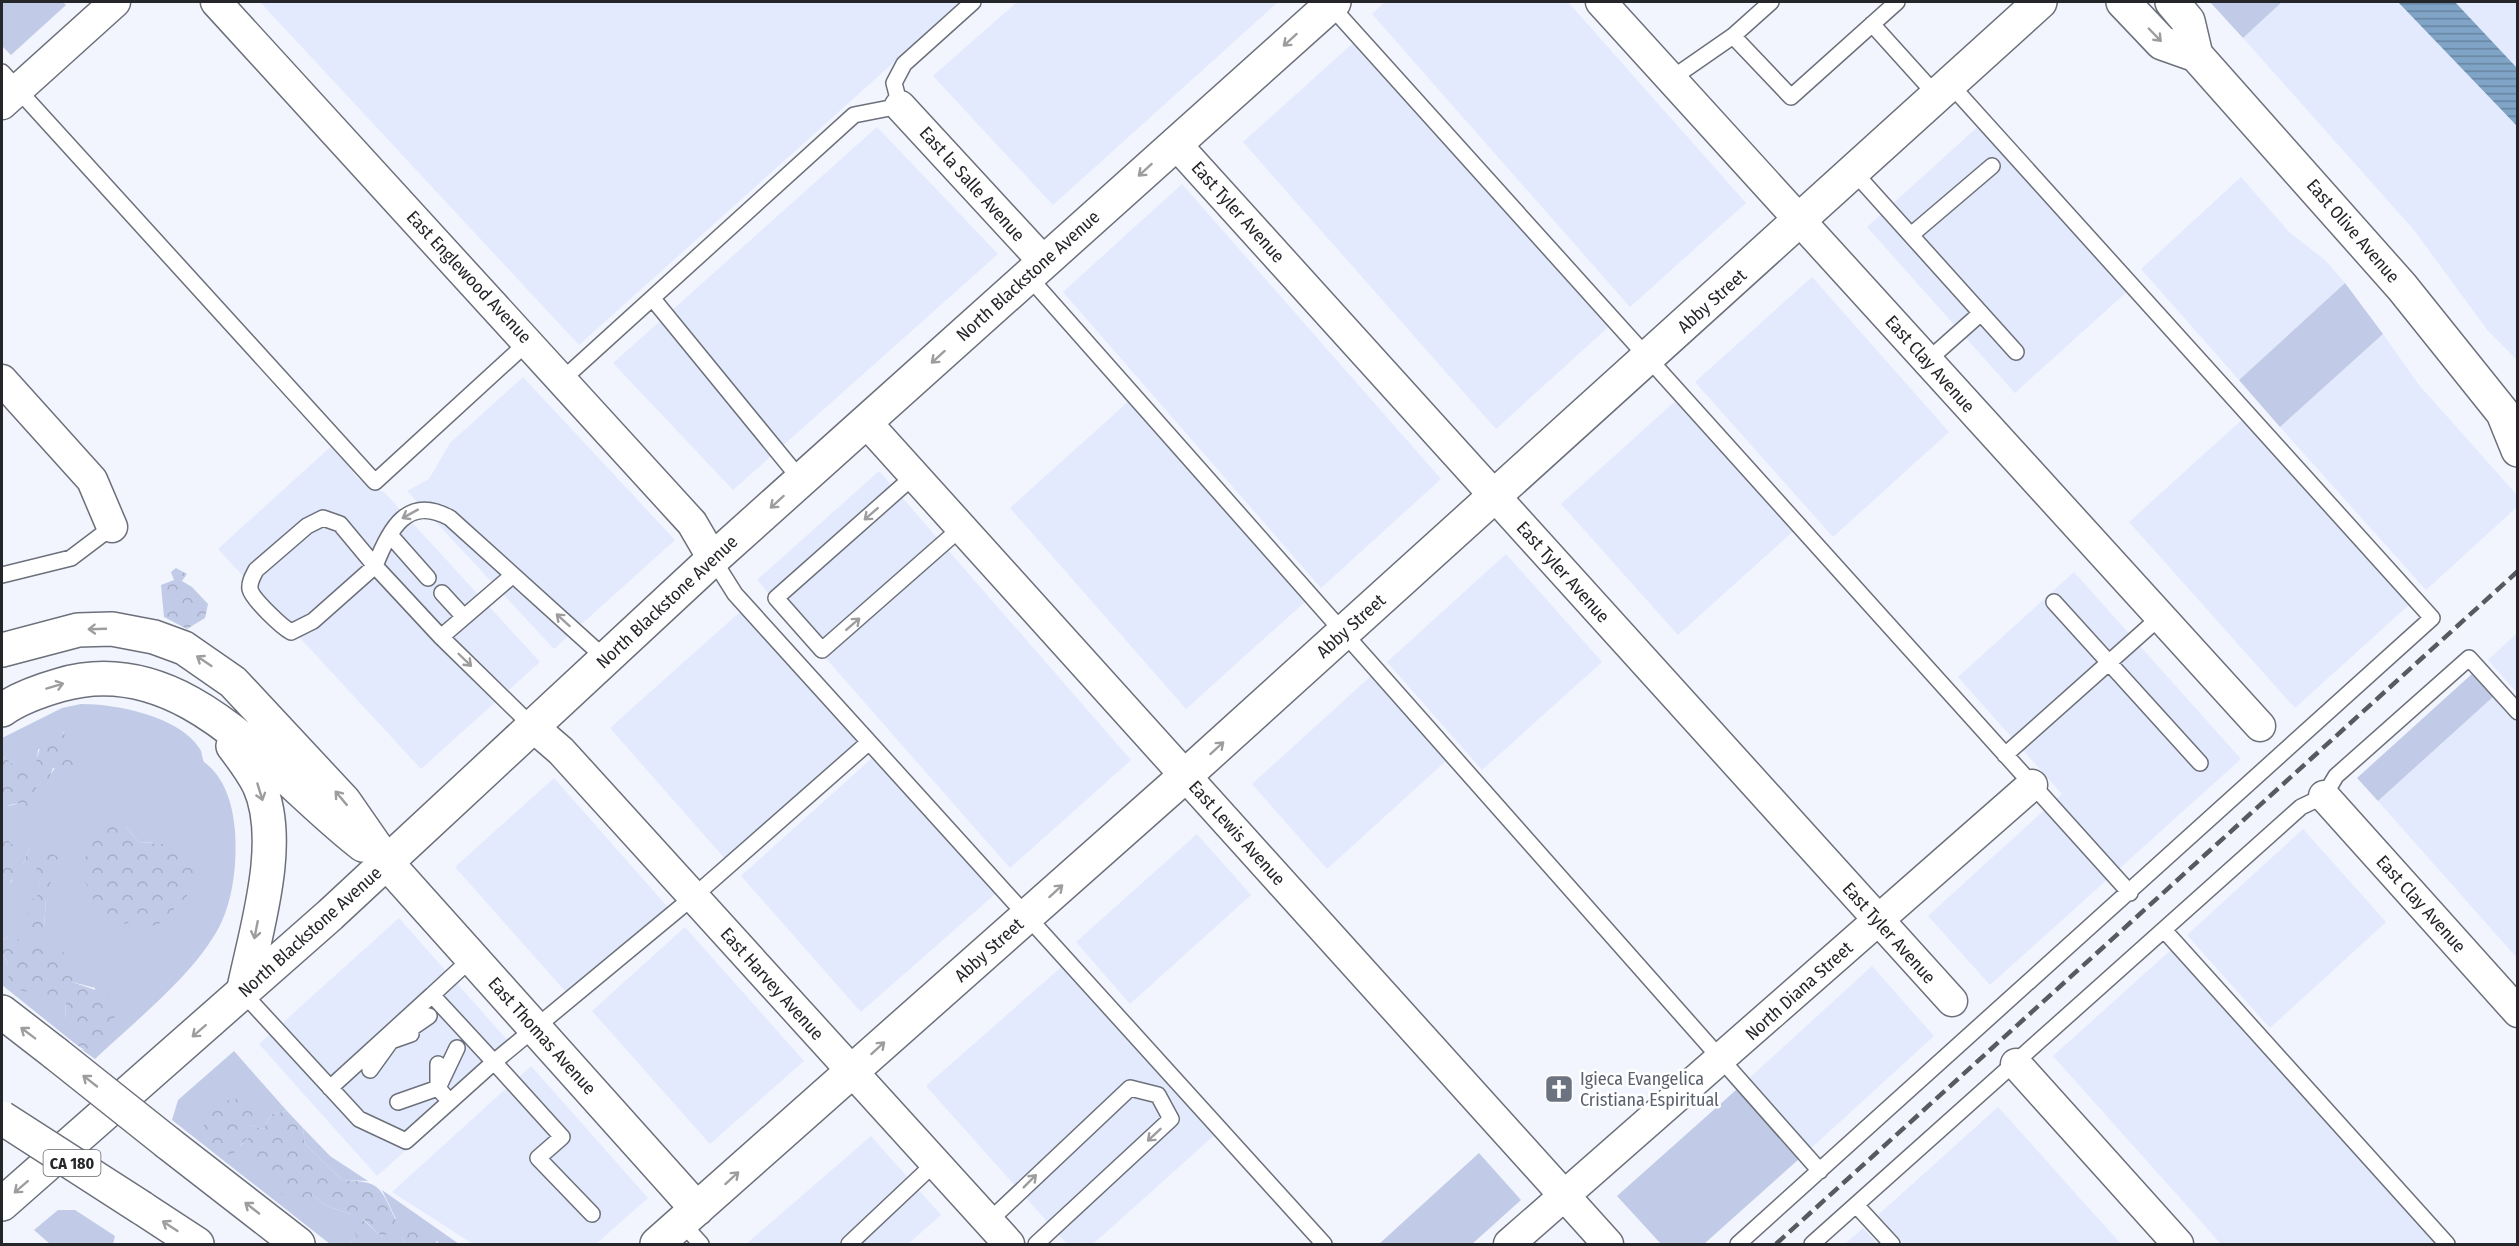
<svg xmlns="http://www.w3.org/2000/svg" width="2519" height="1246" font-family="'Fira Sans Condensed',sans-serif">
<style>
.built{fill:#e3eafd}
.grass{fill:#c1cbe7;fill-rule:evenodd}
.forest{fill:url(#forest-crowns)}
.water{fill:url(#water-rules)}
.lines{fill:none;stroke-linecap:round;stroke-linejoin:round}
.service-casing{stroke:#6c707a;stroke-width:18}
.minor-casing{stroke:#6c707a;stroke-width:33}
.secondary-casing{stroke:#6c707a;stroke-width:36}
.primary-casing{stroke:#6c707a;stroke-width:36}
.motorway-casing{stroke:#6c707a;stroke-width:36}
.service{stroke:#fff;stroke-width:15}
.minor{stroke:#fff;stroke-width:30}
.secondary{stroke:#fff;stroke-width:33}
.primary{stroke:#fff;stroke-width:33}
.motorway{stroke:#fff;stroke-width:33}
.rail{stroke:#595a5f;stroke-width:4.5;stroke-dasharray:12 6;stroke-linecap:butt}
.motorway-bridge-casing{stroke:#6c707a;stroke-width:36;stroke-linecap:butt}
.motorway-bridge{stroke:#fff;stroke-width:33}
.oneway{stroke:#9d9d9f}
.labels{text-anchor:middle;stroke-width:5;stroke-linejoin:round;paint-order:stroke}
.shield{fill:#fff;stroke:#66676a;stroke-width:1.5}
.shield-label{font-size:16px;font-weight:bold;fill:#25262a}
.street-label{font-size:18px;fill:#25262a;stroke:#fff}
.worship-label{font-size:18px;fill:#5b616d;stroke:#fff;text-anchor:start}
</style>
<defs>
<pattern id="forest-crowns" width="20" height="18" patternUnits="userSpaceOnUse" patternTransform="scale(1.5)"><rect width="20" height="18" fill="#c1cbe7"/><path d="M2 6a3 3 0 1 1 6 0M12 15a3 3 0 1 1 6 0" fill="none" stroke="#a6aec6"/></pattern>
<pattern id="water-rules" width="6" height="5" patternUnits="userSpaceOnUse" patternTransform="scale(1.5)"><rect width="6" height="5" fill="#7fa4c6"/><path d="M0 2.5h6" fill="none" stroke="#6885a1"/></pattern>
</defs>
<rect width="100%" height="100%" fill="#f2f5fe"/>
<!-- built -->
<path class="built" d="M260,2H961L579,345Z
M1017,2H1278L1053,205L933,76Z
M1385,2H1568L1746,203L1630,307L1372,14Z
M2282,2H2398L2517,126V360L2488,331L2414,230L2243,38Z
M2455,2H2517V68Z
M1363,34L1615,321L1496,429L1243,142Z
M1983,122L2131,288L2015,393L1867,227Z
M877,127L998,254L733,490L613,363Z
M2241,177L2289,232L2325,260L2345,283L2239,380L2141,269Z
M1182,184L1441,479L1321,588L1063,292Z
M1812,277L1949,432L1833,537L1695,382Z
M2383,334L2419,385L2517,495V507L2426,590L2280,427Z
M523,377L675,540L554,649L407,491L429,479L450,443Z
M1681,396L1798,527L1678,635L1561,504Z
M1130,400L1306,601L1186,709L1010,508Z
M2245,417L2411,603L2295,708L2129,522Z
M337,441L343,447L347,463L357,478L369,487L384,492L540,662L421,769L218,549Z
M879,471L1131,760L1010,868L757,580Z
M1506,554L1602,662L1482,770L1387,662Z
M2074,572L2241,759L1990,985L1928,916L2062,794L1958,677Z
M751,602L866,734L726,860L610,728Z
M2517,633V693L2488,660Z
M1372,675L1447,760L1327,869L1252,784Z
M2494,696L2517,723V958L2378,801Z
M881,750L1002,888L861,1012L741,876Z
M554,778L671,911L573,1000L455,867Z
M2303,829L2386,922L2270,1028L2187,935Z
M1197,834L1251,895L1130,1004L1076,942Z
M399,918L517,1051L377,1176L259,1044Z
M685,927L804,1061L710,1144L592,1011Z
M2173,948L2438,1244H2221L2053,1056Z
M1067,962L1218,1132L1093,1244H1067L926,1086Z
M1872,966L1934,1036L1808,1151L1745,1082Z
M531,1066L648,1198L596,1244H473L392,1192Z
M1998,1107L2018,1129L2121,1244H1904L1878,1215Z
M871,1136L941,1215L908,1244H746Z
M1863,1228L1878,1244H1845Z"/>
<!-- grass -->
<path class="grass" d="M2,2H63L66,5L11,55L2,46Z
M2210,2H2282L2243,38Z
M2345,283L2383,334L2280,427L2239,380Z
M2473,673L2494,696L2378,801L2357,778Z
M81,704C117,704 179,716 200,749C202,752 202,758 204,762C225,777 233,805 235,831C237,860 234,894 222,921C200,970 135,1021 95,1059L81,1049L92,1051L95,988L72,982L9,937L2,940V891L12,881L2,842V804C19,811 31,792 41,781L47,784C54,757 79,761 63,732L38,750L36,768L19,771L4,757L2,760V738L62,708ZM126,827L139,842L154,843L141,923ZM29,848L43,857L23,865ZM40,883L46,898L44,928L32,933L35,930Z
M2,951L8,965L66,1000L65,1020L73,1025V1042L2,985Z
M234,1051L287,1111L272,1114L263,1129L250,1125L240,1147L248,1136L278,1180L312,1194L324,1205L351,1214L358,1236L351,1242L354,1244H330L172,1120L178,1100Z
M1745,1082L1808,1151L1704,1244H1661L1617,1196Z
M303,1128L330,1156L368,1181L342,1180L305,1144Z
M1479,1153L1521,1200L1472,1244H1379Z
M382,1190L459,1244H437L438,1241L402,1237L405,1244H367V1225L360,1217L382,1237L396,1219Z
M58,1210H75L115,1236L113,1244H50L34,1230Z"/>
<!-- forest -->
<path class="forest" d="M176,568L187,574L182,581L192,587L208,604L205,618L187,629L164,617L161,585L174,580L171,572Z
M58,729C67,734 71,744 69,754L78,766L72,773L53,768L47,785H42L41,781L36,787L41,795L36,805L24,809L20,803L5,806L2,804V760L4,757L19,770L35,768C39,749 41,738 58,729Z
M108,825L126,827L139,842L184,846L196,862L187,896L157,926L141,924L138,913L127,924C98,922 92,895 81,872L91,839Z
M8,841L15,847L17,855L14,861L16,870L6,892H3L2,842Z
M39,846L43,857L50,853L60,858L62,864L57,873L40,876L35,872L37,868H26L23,865L29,848Z
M44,878L51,883L54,890L46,898L44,928L46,935L41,939L35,938L32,933L34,930L27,918L28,902L37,897L40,883Z
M9,937L69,954L74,969L72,982L113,996L117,1004C112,1029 107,1070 73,1042V1025L65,1021L66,1001L53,1007L39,997L34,982L27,992L9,987L8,965L2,951V940Z
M244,1098L254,1108L250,1125L263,1129L272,1114L287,1111L303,1128L305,1144L342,1180C381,1182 379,1185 396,1220L392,1231L382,1237L362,1218L367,1225V1244H354L351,1242L357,1236L348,1224L351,1214L324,1205L312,1194V1209L301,1210L281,1194L278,1180L260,1177L249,1156L248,1137L233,1154L219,1155L208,1146L202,1116L214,1102Z
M416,1222L434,1230L437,1244H405L402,1237L408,1223Z"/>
<!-- water -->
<path class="water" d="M2398,2H2455L2517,68V126Z"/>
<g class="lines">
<!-- service casing -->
<g class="service-casing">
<path id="service" d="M1330,5L2130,893
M1872,24L1937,96
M1733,36L1771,2
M2,72L375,482L529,341
M1671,79L1733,36L1791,97L1897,2
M1854,172L2016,352
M1911,235L1992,166
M1028,276L1820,1171
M653,299L801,480
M1927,361L1981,313
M563,379L854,115L900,106L894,83L904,64L973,2
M915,475L776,598L822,650L962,527
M323,518L340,524L375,566L313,621L291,632C282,627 252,599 250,589C249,582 253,576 256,570L307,526Z
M390,535L428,578
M713,559L735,594L1324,1244
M2,575L71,558L112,527
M442,593L464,617
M2054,602L2200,763
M441,637L513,575
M532,726L441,637L375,566C389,530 407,494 450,518L606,659
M2005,755L2160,617
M2164,930L2447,1244
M243,993L359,1119L406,1141L494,1062L432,995L330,1088
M432,995L472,958
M411,1034L394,1040L429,1016
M438,1064V1088L457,1048
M370,1070L393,1038
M398,1102L438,1088L444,1095
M1856,1205L1892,1244
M592,1214L538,1158L562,1137L494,1062L693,897L868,743
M988,1222L1130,1088L1158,1095L1171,1119L1036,1244
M682,1223L701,1244
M849,1244L935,1163
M1738,1244L2432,618L1950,84
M1812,1244L2301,807L2324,796L2336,776L2469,658L2518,712"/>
</g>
<!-- minor casing -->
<g class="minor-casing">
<path id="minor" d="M216,2L692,523L713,559
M1601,2L2260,726
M2,104L115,2
M900,106L1044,262
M1175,143L1952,1001
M2,380L92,480L112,527
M866,422L1608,1244
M532,726L561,751L1009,1244
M2324,796L2518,1012
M2016,1064L2178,1244
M1509,1244L2032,785"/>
</g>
<!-- secondary casing -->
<g class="secondary-casing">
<path id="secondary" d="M2123,2L2162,43L2196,55L2402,287L2503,413L2518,450
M2172,2L2188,21L2196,55"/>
</g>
<!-- primary casing -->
<g class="primary-casing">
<path id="primary" d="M387,863L697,1209
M2,1204L330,915L713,559L1334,2
M657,1244L1185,776L2040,2"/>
</g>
<!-- motorway casing -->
<g class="motorway-casing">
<path id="motorway" d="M2,650L78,630L112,629L154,637L184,648L233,682L344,801L387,863
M2,710C19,698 39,691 60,685C186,648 275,778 363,845
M233,746C243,759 252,771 259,785C285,842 255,933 243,993
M2,1012L55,1053
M168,1143L298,1244
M142,1208L197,1244"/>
</g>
<!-- service -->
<use href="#service" class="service"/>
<!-- minor -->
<use href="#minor" class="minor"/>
<!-- secondary -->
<use href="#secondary" class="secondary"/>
<!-- primary -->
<use href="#primary" class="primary"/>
<!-- motorway -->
<use href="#motorway" class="motorway"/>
<!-- rail -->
<path class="rail" d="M1776,1244L2518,571"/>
<!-- motorway-bridge casing -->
<g class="motorway-bridge-casing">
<path id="motorway-bridge" d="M55,1053L168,1143
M2,1118L142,1208"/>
</g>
<!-- motorway-bridge -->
<use href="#motorway-bridge" class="motorway-bridge"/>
</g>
<!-- one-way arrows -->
<defs><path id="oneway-shaft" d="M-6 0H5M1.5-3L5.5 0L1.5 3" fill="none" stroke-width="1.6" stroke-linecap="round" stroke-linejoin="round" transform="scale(1.5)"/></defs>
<g class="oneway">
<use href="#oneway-shaft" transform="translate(2155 35) rotate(46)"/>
<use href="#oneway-shaft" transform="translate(1290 40) rotate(138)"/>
<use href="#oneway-shaft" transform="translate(1145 170) rotate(138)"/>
<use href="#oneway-shaft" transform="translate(938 357) rotate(138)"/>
<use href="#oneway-shaft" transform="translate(777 502) rotate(138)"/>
<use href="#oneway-shaft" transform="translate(410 514) rotate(151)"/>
<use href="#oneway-shaft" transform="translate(871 514) rotate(139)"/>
<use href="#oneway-shaft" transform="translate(563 620) rotate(-138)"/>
<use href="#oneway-shaft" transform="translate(853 624) rotate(-41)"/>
<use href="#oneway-shaft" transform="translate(97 629) rotate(178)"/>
<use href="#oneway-shaft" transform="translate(465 660) rotate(44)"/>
<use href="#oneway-shaft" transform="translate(204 661) rotate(-146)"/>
<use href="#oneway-shaft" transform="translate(55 686) rotate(-17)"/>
<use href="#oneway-shaft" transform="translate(1217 748) rotate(-42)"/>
<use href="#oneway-shaft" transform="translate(260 792) rotate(73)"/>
<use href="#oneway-shaft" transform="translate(341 798) rotate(-130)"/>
<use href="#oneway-shaft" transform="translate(1056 891) rotate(-42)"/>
<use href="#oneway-shaft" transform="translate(256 930) rotate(101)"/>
<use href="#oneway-shaft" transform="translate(199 1031) rotate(139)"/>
<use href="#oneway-shaft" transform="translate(28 1033) rotate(-143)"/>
<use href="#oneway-shaft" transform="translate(878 1048) rotate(-42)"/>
<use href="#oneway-shaft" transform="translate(90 1081) rotate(-142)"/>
<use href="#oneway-shaft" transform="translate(1154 1135) rotate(137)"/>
<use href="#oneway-shaft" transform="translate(732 1178) rotate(-42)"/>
<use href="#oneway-shaft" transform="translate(1030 1181) rotate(-45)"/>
<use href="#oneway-shaft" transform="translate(21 1187) rotate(139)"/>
<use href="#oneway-shaft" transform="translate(252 1208) rotate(-142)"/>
<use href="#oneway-shaft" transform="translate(170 1226) rotate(-147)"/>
</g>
<!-- icons -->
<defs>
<g id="church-square" transform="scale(1.5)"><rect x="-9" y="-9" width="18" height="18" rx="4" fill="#6b7280" stroke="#fff"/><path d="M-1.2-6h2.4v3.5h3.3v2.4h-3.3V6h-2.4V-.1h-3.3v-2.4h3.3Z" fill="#fff"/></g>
</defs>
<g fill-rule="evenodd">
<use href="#church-square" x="1559" y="1089"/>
</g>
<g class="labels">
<!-- shield labels -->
<rect class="shield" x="43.5" y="1150" width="57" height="26" rx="4.5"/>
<g class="shield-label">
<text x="72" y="1169">CA 180</text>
</g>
<!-- street labels -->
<g class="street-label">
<text transform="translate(972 184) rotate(48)" y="6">East la Salle Avenue</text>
<text transform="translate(1238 212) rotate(48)" y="6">East Tyler Avenue</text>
<text transform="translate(2353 231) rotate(49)" y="6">East Olive Avenue</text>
<text transform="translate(1028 276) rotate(-42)" y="6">North Blackstone Avenue</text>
<text transform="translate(469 277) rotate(47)" y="6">East Englewood Avenue</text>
<text transform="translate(1712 301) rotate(-42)" y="6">Abby Street</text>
<text transform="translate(1930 364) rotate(48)" y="6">East Clay Avenue</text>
<text transform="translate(1563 572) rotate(48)" y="6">East Tyler Avenue</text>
<text transform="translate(667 602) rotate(-43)" y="6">North Blackstone Avenue</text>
<text transform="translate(1351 626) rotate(-42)" y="6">Abby Street</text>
<text transform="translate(1237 833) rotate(48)" y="6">East Lewis Avenue</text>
<text transform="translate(2421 904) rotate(48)" y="6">East Clay Avenue</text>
<text transform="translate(310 932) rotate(-42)" y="6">North Blackstone Avenue</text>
<text transform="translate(1889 933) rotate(48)" y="6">East Tyler Avenue</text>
<text transform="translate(989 950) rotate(-42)" y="6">Abby Street</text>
<text transform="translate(772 984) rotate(48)" y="6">East Harvey Avenue</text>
<text transform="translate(1799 991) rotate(-42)" y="6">North Diana Street</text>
<text transform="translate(542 1036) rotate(48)" y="6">East Thomas Avenue</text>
</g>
<!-- worship labels -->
<g class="worship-label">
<text x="1580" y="1085">Igieca Evangelica<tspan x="1580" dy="21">Cristiana Espiritual</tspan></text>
</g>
</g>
<!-- border -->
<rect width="2519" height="1246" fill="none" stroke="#25262a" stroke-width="6"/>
</svg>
